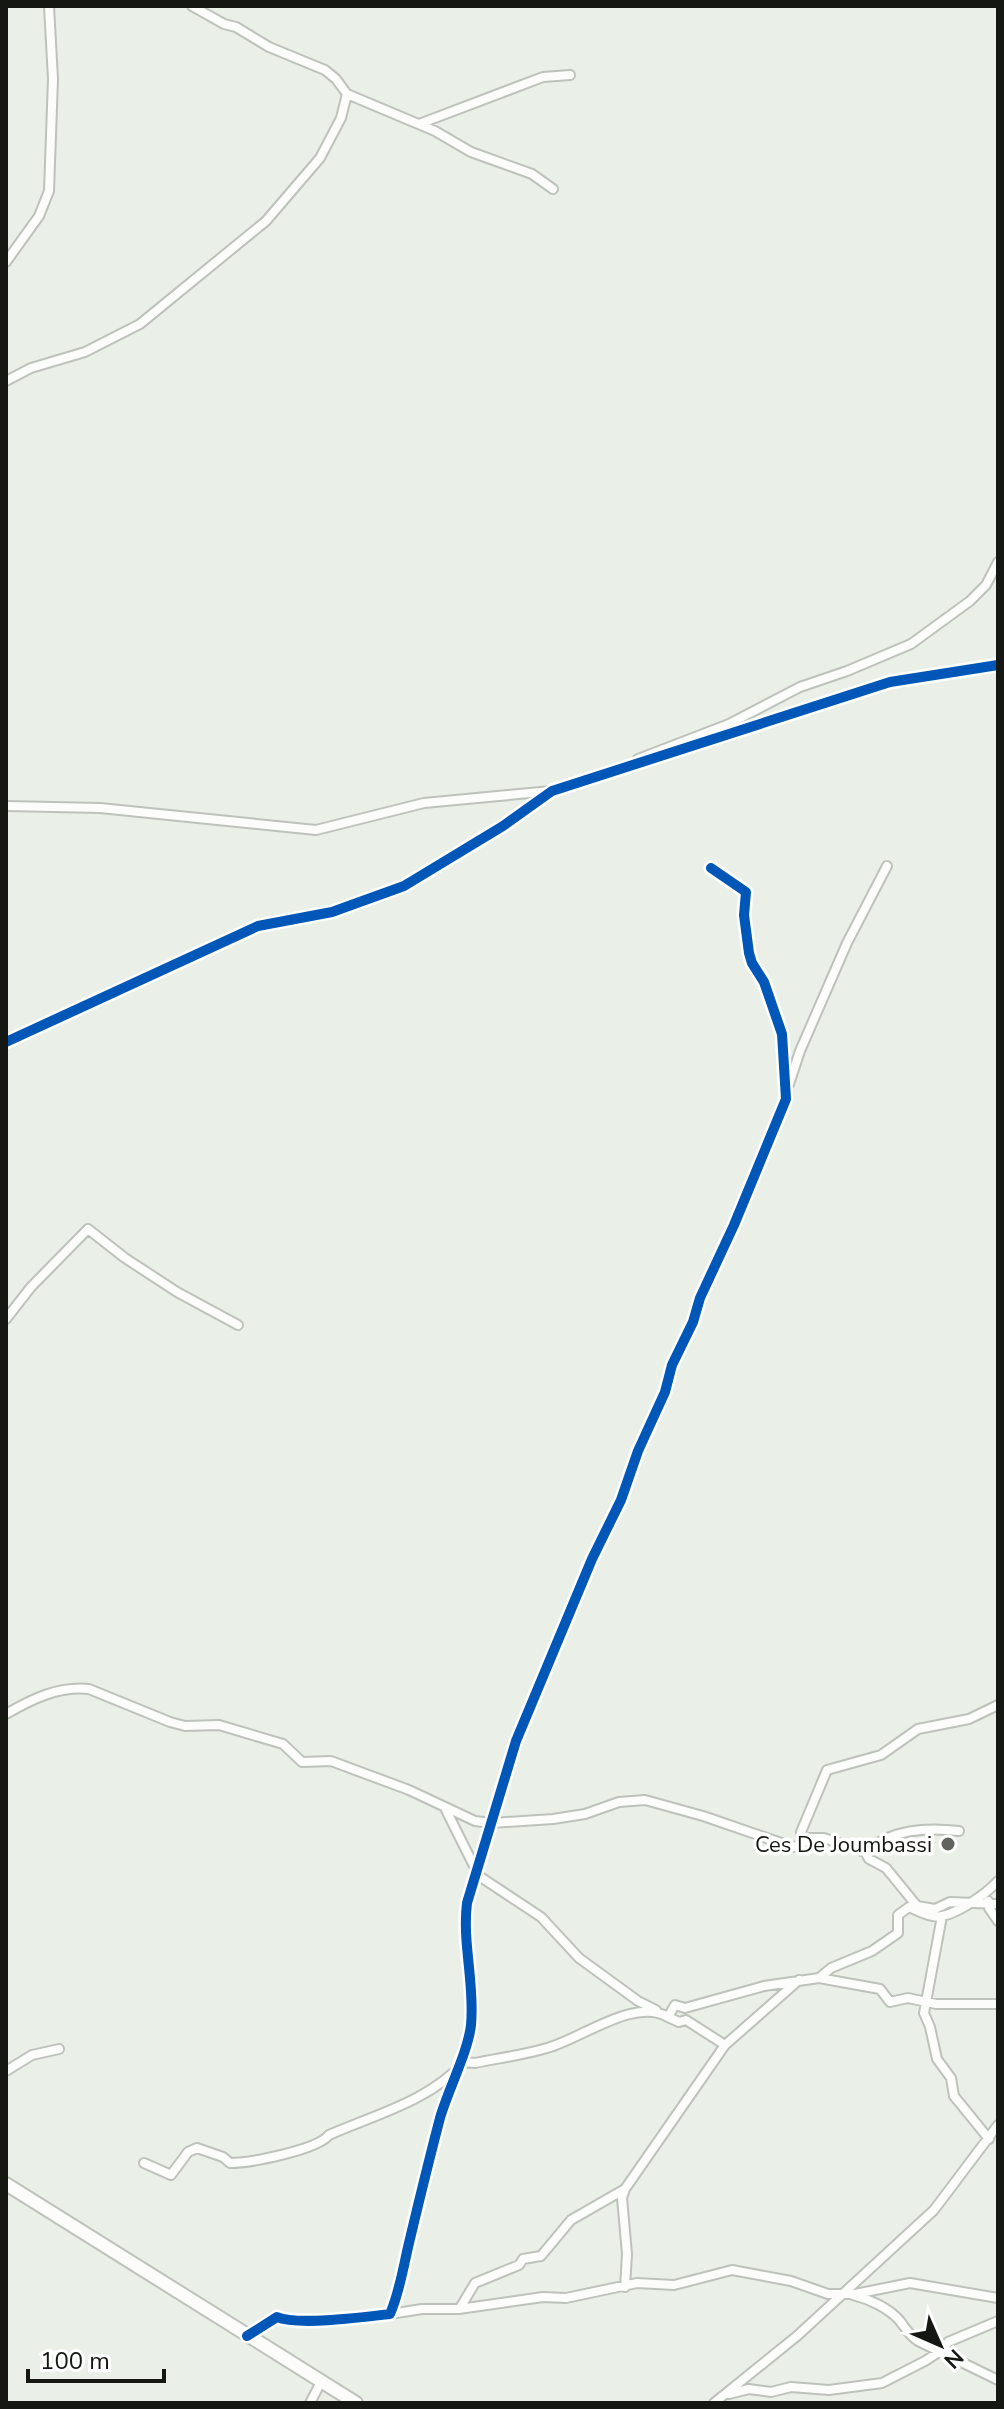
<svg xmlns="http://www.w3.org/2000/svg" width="1004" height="2409" font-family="'Nunito Sans',sans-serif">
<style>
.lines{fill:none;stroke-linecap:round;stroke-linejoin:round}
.minor-casing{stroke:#bdc2bb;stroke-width:12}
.primary-casing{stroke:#bdc2bb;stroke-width:16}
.minor{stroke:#fcfdfb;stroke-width:8}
.primary{stroke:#fcfdfb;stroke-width:12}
.cycleway-casing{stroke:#fff;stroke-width:15}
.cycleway{stroke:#0057b8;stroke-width:10}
.poi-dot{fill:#60645d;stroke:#fff;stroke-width:3}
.labels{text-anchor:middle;stroke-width:7;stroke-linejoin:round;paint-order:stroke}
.poi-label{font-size:22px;fill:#151812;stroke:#fff;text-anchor:end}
</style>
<rect width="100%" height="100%" fill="#eaf0e7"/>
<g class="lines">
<!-- minor casing -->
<g class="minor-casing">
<path id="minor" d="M192,6L224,24L236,27L269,47L325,70L336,79L347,94L435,131L471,152L532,174L553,189
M419,124L543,77L570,75
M6,262L39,216L49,191L53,79L49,6
M6,381L31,368L85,352L140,324L266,221L320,158L341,118L347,94
M638,759L729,724L800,687L847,671L911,644L970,601L986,585L998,562
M6,806L100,808L316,830L424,803L551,791
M6,1042L258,926L332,912L404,886L503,826L552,791L890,682L998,665
M789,1084L800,1051L847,943L887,866
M6,1319L31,1287L88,1229L125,1258L177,1292L238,1325
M6,1714C32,1699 58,1686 89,1689L170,1722L185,1726L219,1725L283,1744L302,1762L331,1761L409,1790L475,1821L492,1823L553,1819L585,1814L619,1802L645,1800L703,1816L793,1847L801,1845L808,1838H824L865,1852C892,1829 926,1827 959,1831
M446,1810L479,1876L541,1917L579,1958L638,2001L656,2010
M801,1845V1832L827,1770L881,1755L918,1729L969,1719L998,1705
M865,1852L869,1859L886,1868L917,1906L935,1909L950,1902L998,1904
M988,1901L989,1908L998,1921
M942,1916L924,2013L930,2027L937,2059L951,2078L954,2096L989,2139
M819,1978L880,1989L890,2002L908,1998L936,2004H998
M668,2017L679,2022L686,2020L725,2045
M6,2071L32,2055L59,2049
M144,2163L171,2175L188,2152L197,2148L223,2157L230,2163C250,2163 317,2150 329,2135C374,2115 430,2101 464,2062L475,2063C499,2058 524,2055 547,2048C581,2039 634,1997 668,2017L675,2005L685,2008L764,1986L819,1978L831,1968L872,1951L898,1933V1915L909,1907C916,1910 925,1915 933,1916C951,1920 987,1893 998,1881
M625,2287L627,2254L622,2198L625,2189L725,2045L799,1980
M853,2295C869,2299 889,2308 900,2321C906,2329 909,2335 918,2341L998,2380
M460,2308L475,2283L519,2265L523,2259L541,2256L571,2220L625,2189
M390,2314L422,2309H459L543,2297L566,2298L637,2283L674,2285L732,2270L791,2281L828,2294H855L910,2283L998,2298
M247,2336L277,2317C298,2326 365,2317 390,2314C400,2291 403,2268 409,2243C419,2201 429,2160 440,2118C448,2090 468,2052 471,2025C475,1984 462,1943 467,1903L516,1741L592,1559L621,1500L638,1451L665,1392L672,1365L693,1322L700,1298L734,1225L786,1099L782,1034L764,982L752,963L749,953L744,915L746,892L711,868
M729,2394L749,2389L771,2392L791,2387L829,2390L882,2383L925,2361L945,2348L948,2342L998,2321
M310,2403L321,2382
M714,2403L797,2336L934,2210L998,2125"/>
</g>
<!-- primary casing -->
<g class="primary-casing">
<path id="primary" d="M6,2184L356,2403"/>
</g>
<!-- minor -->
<use href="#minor" class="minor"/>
<!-- primary -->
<use href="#primary" class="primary"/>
<!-- cycleway casing -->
<g class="cycleway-casing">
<path id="cycleway" d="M6,1042L258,926L332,912L404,886L503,826L552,791L890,682L998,665
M247,2336L277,2317C298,2326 365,2317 390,2314C400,2291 403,2268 409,2243C419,2201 429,2160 440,2118C448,2090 468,2052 471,2025C475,1984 462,1943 467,1903L516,1741L592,1559L621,1500L638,1451L665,1392L672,1365L693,1322L700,1298L734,1225L786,1099L782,1034L764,982L752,963L749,953L744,915L746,892L711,868"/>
</g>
<!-- cycleway -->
<use href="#cycleway" class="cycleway"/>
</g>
<!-- markers -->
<circle class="poi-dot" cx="948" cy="1844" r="8"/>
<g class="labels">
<!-- poi labels -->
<g class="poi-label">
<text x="932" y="1852">Ces De Joumbassi</text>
</g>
</g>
<!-- border -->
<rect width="1004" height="2409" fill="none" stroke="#151812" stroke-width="16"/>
<!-- north arrow -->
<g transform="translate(940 2345) rotate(135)" stroke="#ffffff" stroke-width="6" paint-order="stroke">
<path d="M0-6L14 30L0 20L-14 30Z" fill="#151812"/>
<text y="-12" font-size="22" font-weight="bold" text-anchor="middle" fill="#151812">N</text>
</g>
<!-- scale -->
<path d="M28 2369v12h136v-12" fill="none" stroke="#151812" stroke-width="4"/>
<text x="40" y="2369" font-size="24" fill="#151812" stroke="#ffffff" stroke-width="6" paint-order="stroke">100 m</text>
</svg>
